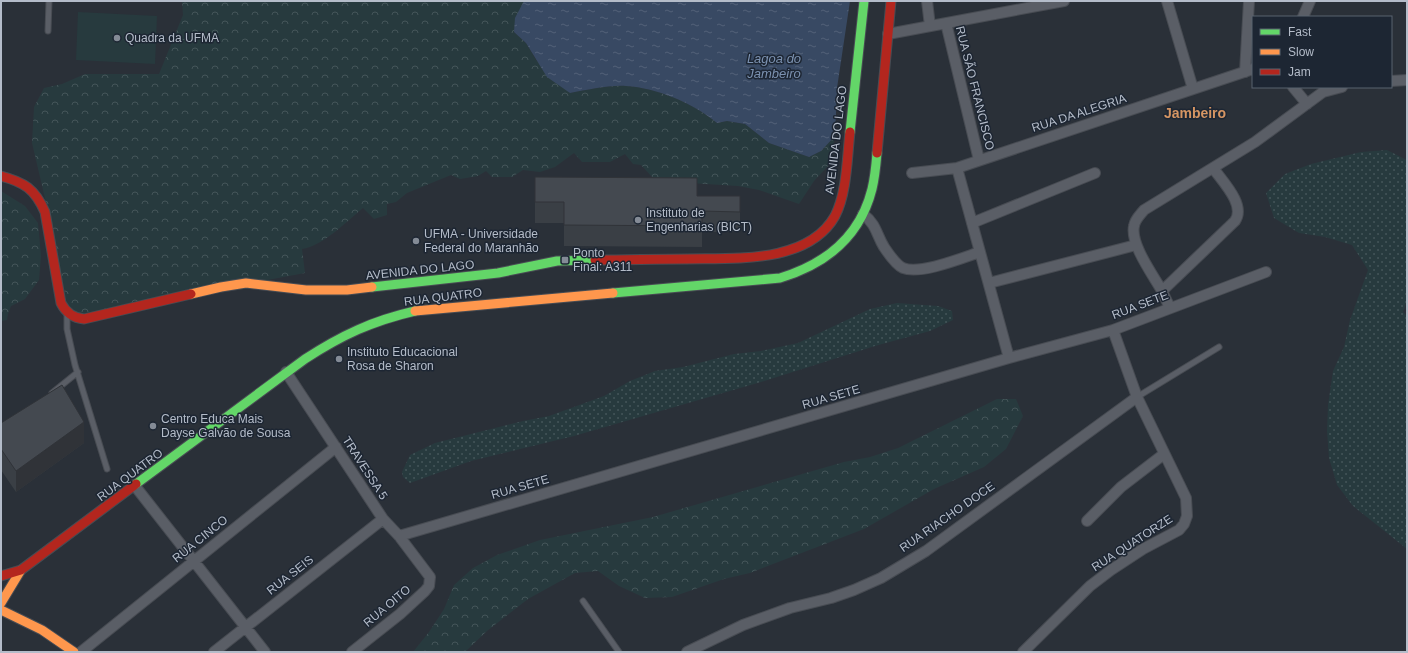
<svg xmlns="http://www.w3.org/2000/svg" width="1408" height="653" font-family="Arial,sans-serif">
<style>
.grass{fill:url(#grass-dots)}
.forest{fill:url(#forest-crowns)}
.pitch{fill:#273a3e}
.water{fill:url(#water-ripples)}
.lines{fill:none;stroke-linecap:round;stroke-linejoin:round}
.lane-casing{stroke:#484c53;stroke-width:7}
.street-casing{stroke:#484c53;stroke-width:12}
.fast-casing{stroke:#484c53;stroke-width:11}
.slow-casing{stroke:#484c53;stroke-width:11}
.jam-casing{stroke:#484c53;stroke-width:11}
.lane{stroke:#5a5e66;stroke-width:5}
.street{stroke:#5a5e66;stroke-width:10}
.fast{stroke:#63d668;stroke-width:9}
.slow{stroke:#ff974d;stroke-width:9}
.jam{stroke:#b3261e;stroke-width:9}
.wall{fill:#3a3f45}
.shaded-wall{fill:#303338}
.building{fill:#444950;stroke:#303338}
.poi-dot{fill:#848b96;stroke:#1d2633;stroke-width:1.5}
.labels{text-anchor:middle;stroke-width:3;stroke-linejoin:round;paint-order:stroke}
.poi-label{font-size:12px;fill:#b4bcc9;stroke:#1d2633;text-anchor:start}
.street-label{font-size:12px;fill:#b4bcc9;stroke:#1d2633}
.water-label{font-size:13px;font-style:italic;fill:#7c92b1;stroke:#1d2633}
.quarter-label{font-size:14px;font-weight:bold;fill:#d59563;stroke:#1d2633}
</style>
<defs>
<pattern id="grass-dots" width="8" height="8" patternUnits="userSpaceOnUse"><rect width="8" height="8" fill="#273a3e"/><path d="M2 2h.1M6 6h.1" fill="none" stroke="#445559" stroke-width="1.8" stroke-linecap="round"/></pattern>
<pattern id="forest-crowns" width="20" height="18" patternUnits="userSpaceOnUse"><rect width="20" height="18" fill="#273a3e"/><path d="M2 6a3 3 0 1 1 6 0M12 15a3 3 0 1 1 6 0" fill="none" stroke="#445559"/></pattern>
<pattern id="water-ripples" width="26" height="14" patternUnits="userSpaceOnUse"><rect width="26" height="14" fill="#384963"/><path d="M2 4q2-2 4 0t4 0M15 11q2-2 4 0t4 0" fill="none" stroke="#526178"/></pattern>
</defs>
<rect width="100%" height="100%" fill="#2a3038"/>
<!-- grass -->
<path class="grass" d="M1387,150L1407,160V301L1403,312L1407,316V549L1353,506L1337,485L1329,458L1327,431L1328,405L1333,371L1344,347L1350,320L1368,270L1352,245L1325,237L1299,233L1274,218L1266,193L1285,174L1311,164L1361,152Z
M897,303L938,306L952,311L953,320L930,331L875,346L761,382L574,436L471,461L410,483L403,477L402,472L410,455L435,443L523,421L549,416L604,396L630,381L655,371L683,367L734,354L761,351L798,343L870,309Z"/>
<!-- forest -->
<path class="forest" d="M182,1H524L514,32L526,43L536,60L570,93C588,90 608,85 626,86C657,88 693,103 717,123L727,121L745,124L769,143L809,157L821,151L835,136L829,165L814,181L799,204L759,190L738,186L673,182L653,178L641,165L633,164L625,154L610,162H582L574,153L555,167L540,172L523,170L512,177H492L486,171L478,176L460,179L451,175L407,193L396,202L387,204V215L374,219L363,208C346,222 323,246 302,249L305,273L84,314L76,313L67,304L48,211L32,143L34,107L44,88L62,84L85,74H159L183,15Z
M1,191L25,206L38,223L41,256L39,280L25,299L11,306L8,314L7,320L1,321Z
M997,399H1016L1023,416L1006,449L984,467L934,489L864,529L750,573L724,579L672,597L645,598L619,586L598,571L575,573L528,599L487,631L465,652H413L429,632L444,609L454,585L473,568L497,555L540,540L653,517L844,462L870,457L898,448Z"/>
<!-- pitch -->
<path class="pitch" d="M78,12L157,16L155,64L76,60Z"/>
<!-- water -->
<path class="water" d="M524,1H850L837,88L835,136L821,151L809,157L769,143L745,124L727,121L717,123C693,103 657,88 626,86C608,85 588,90 570,93L547,77L526,43L514,32L515,18Z"/>
<g class="lines">
<!-- lane casing -->
<g class="lane-casing">
<path id="lane" d="M48,31L49,1
M67,314V329L75,365L107,469
M52,393L78,372
M1137,397L1219,347
M583,601L619,652"/>
</g>
<!-- street casing -->
<g class="street-casing">
<path id="street" d="M927,1L930,26
M1167,1L1193,89
M1303,17L1310,1
M946,23L979,160
M888,34L1064,1
M1245,72L1249,1
M1391,81L1407,80
M1293,87L1307,104
M957,168L1009,358
M912,173L957,168L1253,69
M863,214C877,225 876,234 884,247C888,253 896,265 903,268C920,275 962,258 980,252
M972,223L1095,173
M989,283L1136,245
M1162,291C1153,275 1130,244 1134,226C1135,219 1140,215 1144,210L1255,142L1323,92L1342,87
M1170,308L1162,291L1235,221C1246,205 1223,182 1213,168
M286,372L383,519L399,536L430,577L429,586L425,591L400,614L352,652
M135,486L265,652
M1087,521L1121,487L1164,454
M399,536L1009,358L1113,330L1266,272
M81,652L336,447
M214,652L383,519
M687,652L743,625L790,608L831,598L854,590L881,578L926,551L1137,397
M1023,652L1090,586L1111,570L1143,549L1179,530L1184,524L1187,516L1186,498L1137,397L1113,330"/>
</g>
<!-- fast casing -->
<g class="fast-casing">
<path id="fast" d="M850,132L864,1
M372,287L498,273L557,261L595,260
M613,293L780,278C826,264 860,237 872,189C875,177 876,165 877,153
M136,484L305,359C342,335 372,321 415,311"/>
</g>
<!-- slow casing -->
<g class="slow-casing">
<path id="slow" d="M191,294L221,287L246,283L306,290H347L372,287
M415,311L613,293
M1,603L21,570
M1,610L42,630L74,652"/>
</g>
<!-- jam casing -->
<g class="jam-casing">
<path id="jam" d="M877,153L891,1
M1,176C24,182 35,189 45,212L61,303C66,313 73,318 84,319L191,294
M595,260C626,260 656,259 687,259C733,258 808,264 835,216C847,193 847,158 850,132
M1,576L21,570L136,484"/>
</g>
<!-- lane -->
<use href="#lane" class="lane"/>
<!-- street -->
<use href="#street" class="street"/>
<!-- fast -->
<use href="#fast" class="fast"/>
<!-- slow -->
<use href="#slow" class="slow"/>
<!-- jam -->
<use href="#jam" class="jam"/>
</g>
<!-- wall -->
<path class="wall" d="M535,177L697,196H740V232H702V247L564,246V223H535Z
M1,423L84,443L16,492L1,470Z"/>
<!-- shaded-wall -->
<path class="shaded-wall" d="M84,422V443L16,492V471Z"/>
<!-- building -->
<path class="building" d="M535,177L697,178V196H740V212L702,211V226L564,225V202H535Z
M62,385L84,422L16,471L1,449V423Z"/>
<!-- markers -->
<g class="poi-dot">
<circle cx="117" cy="38" r="4"/>
<circle cx="638" cy="220" r="4"/>
<circle cx="416" cy="241" r="4"/>
<rect x="561" y="256" width="8" height="8" rx="2"/>
<circle cx="339" cy="359" r="4"/>
<circle cx="153" cy="426" r="4"/>
</g>
<g class="labels">
<!-- poi labels -->
<g class="poi-label">
<text x="125" y="42">Quadra da UFMA</text>
<text x="646" y="217">Instituto de<tspan x="646" dy="14">Engenharias (BICT)</tspan></text>
<text x="424" y="238">UFMA - Universidade<tspan x="424" dy="14">Federal do Maranhão</tspan></text>
<text x="573" y="257">Ponto<tspan x="573" dy="14">Final: A311</tspan></text>
<text x="347" y="356">Instituto Educacional<tspan x="347" dy="14">Rosa de Sharon</tspan></text>
<text x="161" y="423">Centro Educa Mais<tspan x="161" dy="14">Dayse Galvão de Sousa</tspan></text>
</g>
<!-- street labels -->
<g class="street-label">
<text transform="translate(975 88) rotate(76)" y="4">RUA SÃO FRANCISCO</text>
<text transform="translate(1079 113) rotate(-18)" y="4">RUA DA ALEGRIA</text>
<text transform="translate(836 140) rotate(-83)" y="4">AVENIDA DO LAGO</text>
<text transform="translate(420 270) rotate(-6)" y="4">AVENIDA DO LAGO</text>
<text transform="translate(443 297) rotate(-7)" y="4">RUA QUATRO</text>
<text transform="translate(1140 305) rotate(-21)" y="4">RUA SETE</text>
<text transform="translate(831 397) rotate(-16)" y="4">RUA SETE</text>
<text transform="translate(365 468) rotate(57)" y="4">TRAVESSA 5</text>
<text transform="translate(130 475) rotate(-37)" y="4">RUA QUATRO</text>
<text transform="translate(520 487) rotate(-16)" y="4">RUA SETE</text>
<text transform="translate(947 517) rotate(-35)" y="4">RUA RIACHO DOCE</text>
<text transform="translate(200 539) rotate(-39)" y="4">RUA CINCO</text>
<text transform="translate(1132 543) rotate(-33)" y="4">RUA QUATORZE</text>
<text transform="translate(290 575) rotate(-38)" y="4">RUA SEIS</text>
<text transform="translate(387 606) rotate(-40)" y="4">RUA OITO</text>
</g>
<!-- water labels -->
<g class="water-label">
<text x="774" y="63">Lagoa do<tspan x="774" dy="15">Jambeiro</tspan></text>
</g>
<!-- quarter labels -->
<g class="quarter-label">
<text x="1195" y="118">Jambeiro</text>
</g>
</g>
<!-- border -->
<rect width="1408" height="653" fill="none" stroke="#b4bcc9" stroke-width="4"/>
<!-- legend -->
<rect x="1252" y="16" width="140" height="72" fill="#1d2633" stroke="#59626f"/>
<rect x="1260" y="29" width="20" height="6" fill="#63d668" stroke="#59626f"/>
<text x="1288" y="36" font-size="12" fill="#b4bcc9">Fast</text>
<rect x="1260" y="49" width="20" height="6" fill="#ff974d" stroke="#59626f"/>
<text x="1288" y="56" font-size="12" fill="#b4bcc9">Slow</text>
<rect x="1260" y="69" width="20" height="6" fill="#b3261e" stroke="#59626f"/>
<text x="1288" y="76" font-size="12" fill="#b4bcc9">Jam</text>
</svg>
